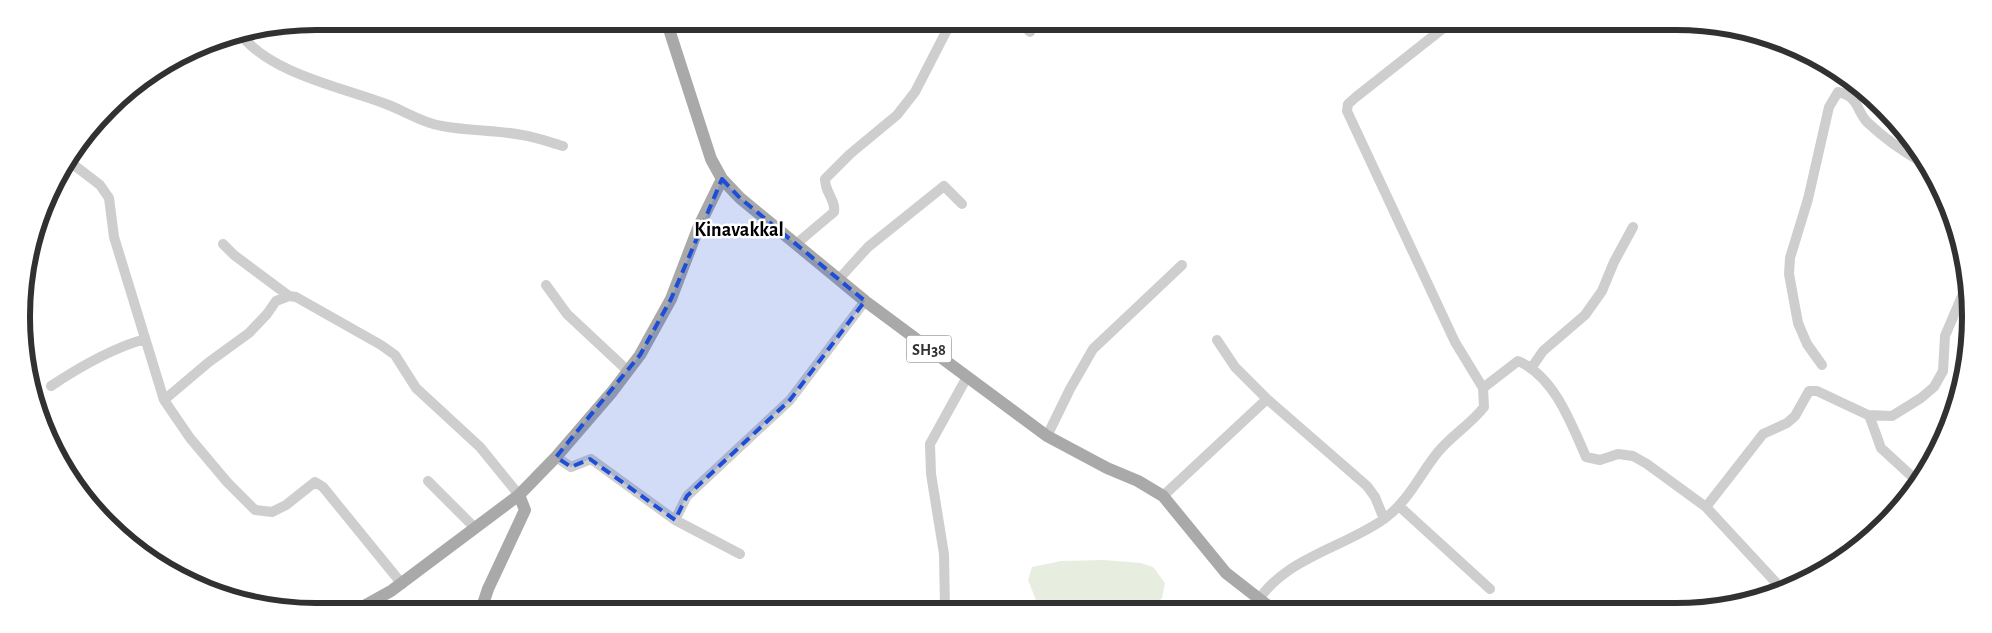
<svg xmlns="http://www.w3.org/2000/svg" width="1992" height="633" font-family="'Alegreya Sans',sans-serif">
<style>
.green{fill:#e7eedf}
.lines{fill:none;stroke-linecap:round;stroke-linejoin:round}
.minor{stroke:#cecece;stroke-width:10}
.major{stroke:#a9a9a9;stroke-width:12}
.marked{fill:#1d4ed8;fill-opacity:0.2;stroke:#1d4ed8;stroke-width:4;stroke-dasharray:10 6;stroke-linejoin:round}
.labels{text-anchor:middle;stroke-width:5;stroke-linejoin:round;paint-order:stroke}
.shield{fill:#fff;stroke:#6f6f6f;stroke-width:1}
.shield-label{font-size:16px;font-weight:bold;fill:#313131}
.quarter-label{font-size:20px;font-weight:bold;fill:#000;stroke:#fff}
.rim{fill:none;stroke:#313131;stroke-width:6}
</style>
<rect width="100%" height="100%" fill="#fff"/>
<!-- green -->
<path class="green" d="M1104,560L1141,563L1153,567L1165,583L1162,598L1153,608H1040L1038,605L1028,580L1032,567L1061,561Z"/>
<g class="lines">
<!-- minor -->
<path class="minor" d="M1022,24L1030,32
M242,36C273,74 341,87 386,104C405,111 422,123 442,126C469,131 496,130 522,135C536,137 549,142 563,146
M70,162L100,185L109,198L114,237L164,400L209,362L249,333L267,314L276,301L289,296L296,297L381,345L395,355L416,388L480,447L519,495
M223,244L234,255L289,296
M796,244L834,212C836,200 825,193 825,179L850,154L897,115L915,92L950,24
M839,279L868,247L944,186L962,204
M546,285L567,314L628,371
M1217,340L1235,367L1267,399
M1822,365L1807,344L1798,323L1789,274L1790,258L1808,199L1829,107L1838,92C1860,97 1855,109 1867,122C1884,138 1902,151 1922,162L1924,160
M1532,367L1543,351L1585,315L1602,291L1614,262L1633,227
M51,386C78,368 113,348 145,339
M1483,388L1518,361C1554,376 1571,423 1586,457L1600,460L1618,454L1633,456L1647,464L1706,507L1763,434L1787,423L1795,416L1809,391H1817L1868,415L1892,416L1921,398L1934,387L1943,371L1945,336L1965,289
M164,400L190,438L227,482L255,510L272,512L286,505L315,482L323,487L402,584
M1869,415L1881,448L1918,482
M1047,436L1070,389L1093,349L1182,265
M556,457L571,467L591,459L675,520L687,496L790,400L865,301
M428,481L475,528
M1163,496L1267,399L1367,486L1375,497L1384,519
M1399,506L1490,589
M1706,507L1782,589
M675,520L740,554
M945,608L944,554L931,474L930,444L967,377
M1254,608C1279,559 1342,549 1384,519C1408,502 1420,474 1438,452C1452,435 1471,424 1484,407L1483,388L1455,342L1347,111L1348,104L1356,97L1446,26"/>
<!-- major -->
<path class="major" d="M667,23L711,159L722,179L740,198L865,301L1047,436L1107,468L1138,481L1163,496L1226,573L1271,608
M364,606L391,591L519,495L556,457L612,392L640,355L671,299L699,226L722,179
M482,607L488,589L525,510L519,495"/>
</g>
<!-- marked area -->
<path class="marked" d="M722,179L740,198L865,301L790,400L687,496L675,520L590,459L571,467L556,457L640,355L671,299Z"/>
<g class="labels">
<!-- shield labels -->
<rect class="shield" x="906.5" y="335.5" width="45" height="27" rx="4"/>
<g class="shield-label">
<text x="929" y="355">SH38</text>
</g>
<!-- quarter labels -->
<g class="quarter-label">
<text x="739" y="236">Kinavakkal</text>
</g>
</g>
<!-- crop -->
<path d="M0 0H1992V633H0ZM316 30H1676A286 286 0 0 1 1962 316V317A286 286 0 0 1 1676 603H316A286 286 0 0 1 30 317V316A286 286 0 0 1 316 30Z" fill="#fff" fill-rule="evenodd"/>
<path class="rim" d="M316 30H1676A286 286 0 0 1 1962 316V317A286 286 0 0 1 1676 603H316A286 286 0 0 1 30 317V316A286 286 0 0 1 316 30Z"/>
</svg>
